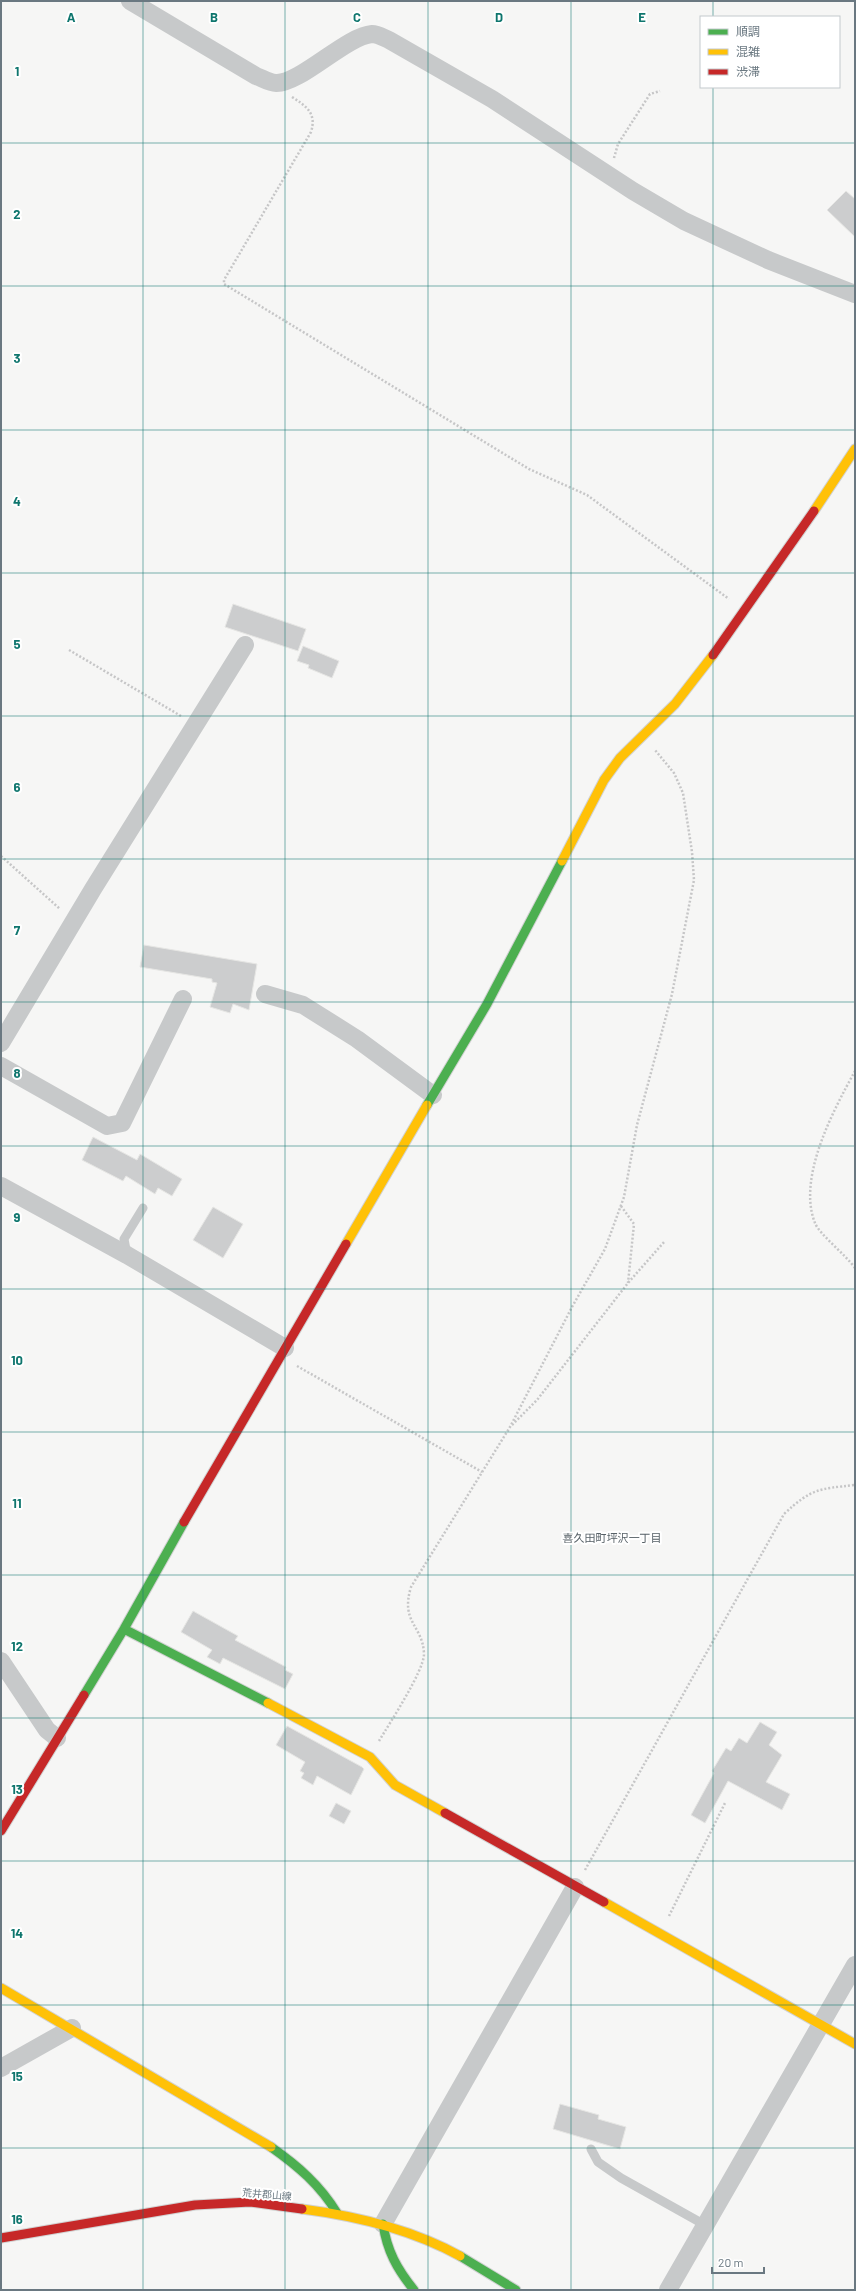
<svg xmlns="http://www.w3.org/2000/svg" width="856" height="2291" font-family="Barlow,'Noto Sans JP',sans-serif">
<style>
.building{fill:#cccdce;stroke:#e6e6e4}
.lines{fill:none;stroke-linecap:round;stroke-linejoin:round}
.fast-casing{stroke:#d1d2d2;stroke-width:11}
.slow-casing{stroke:#d1d2d2;stroke-width:11}
.jam-casing{stroke:#d1d2d2;stroke-width:11}
.path{stroke:#c6c6c7;stroke-width:2.5;stroke-dasharray:2 2;stroke-linecap:butt}
.lane{stroke:#c7c9ca;stroke-width:9}
.street{stroke:#c7c9ca;stroke-width:18}
.fast{stroke:#4caf50;stroke-width:9}
.slow{stroke:#ffc107;stroke-width:9}
.jam{stroke:#c62828;stroke-width:9}
.grid{fill:none;stroke:#0f766e;stroke-width:1;stroke-opacity:0.55}
.labels{text-anchor:middle;stroke-width:4;stroke-linejoin:round;paint-order:stroke}
.street-label{font-size:10px;fill:#6a7881;stroke:#fff}
.neighbourhood-label{font-size:11px;fill:#576167;stroke:#fff}
.grid-label{font-size:13px;text-anchor:middle;font-weight:bold;fill:#0f766e;stroke:#fff;stroke-width:4;stroke-linejoin:round;paint-order:stroke}
</style>
<rect width="100%" height="100%" fill="#f6f6f5"/>
<!-- building -->
<path class="building" d="M846,191L855,199V237L827,210Z
M233,604L306,629L298,651L225,627Z
M303,646L339,661L332,678L308,668L309,665L297,661Z
M144,945L257,964L249,1010L233,1004L230,1013L210,1007L217,983L212,982V979L140,967Z
M93,1137L137,1160L140,1154L182,1179L172,1196L158,1188L155,1194L126,1176L123,1181L82,1160Z
M213,1207L243,1224L223,1258L193,1240Z
M193,1611L238,1636L235,1640L286,1667L285,1670L293,1674L285,1689L223,1658L220,1664L207,1657L212,1650L181,1632Z
M760,1722L777,1732L769,1745L782,1755L766,1782L790,1794L782,1810L728,1781L705,1823L691,1815L714,1773L712,1771L726,1748L731,1751L739,1738L747,1743Z
M287,1726L362,1767L364,1769L351,1795L317,1776L313,1785L301,1778L304,1773L300,1771L305,1762L276,1745Z
M336,1803L351,1811L344,1824L329,1816Z
M560,2104L599,2115L598,2119L626,2127L620,2149L553,2129Z"/>
<g class="lines">
<!-- fast casing -->
<g class="fast-casing">
<path id="fast" d="M427,1105L487,1004L562,861
M124,1629L268,1703
M84,1695L124,1629L184,1522
M271,2147C298,2166 320,2185 337,2213
M383,2224C387,2251 397,2269 414,2290
M460,2256L516,2290"/>
</g>
<!-- slow casing -->
<g class="slow-casing">
<path id="slow" d="M814,511L855,449
M562,861L604,780L620,758L675,704L713,655
M346,1244L427,1105
M268,1703L370,1757L395,1785L445,1813
M604,1902L855,2044
M1,1988L271,2147
M302,2209C357,2216 411,2229 460,2256"/>
</g>
<!-- jam casing -->
<g class="jam-casing">
<path id="jam" d="M713,655L814,511
M184,1522L346,1244
M445,1813L604,1902
M1,1831L84,1695
M1,2238L195,2205L250,2202L302,2209"/>
</g>
<!-- path -->
<path class="path" d="M292,97C306,106 317,113 311,132L224,280V284L529,469L587,495L729,599
M614,158L618,144L650,94L660,91
M69,650L181,716
M1,856L60,909
M855,1071C833,1111 797,1178 815,1223C819,1234 846,1255 855,1268
M621,1206L634,1224L628,1283
M297,1366L482,1472
M512,1425L537,1400L628,1283L665,1241
M379,1741C389,1724 424,1671 424,1654C423,1625 400,1623 411,1587L510,1427L572,1307L605,1249L624,1197L637,1125L672,994L694,880L692,852L683,793L674,773L655,750
M585,1870L784,1514C812,1488 819,1489 855,1485
M669,1916L725,1803"/>
<!-- lane -->
<path class="lane" d="M127,1255L124,1239L143,1208
M591,2149L598,2162L621,2178L705,2225"/>
<!-- street -->
<path class="street" d="M130,1L256,76C262,78 269,83 276,83C300,84 346,36 372,34C378,34 384,38 389,40L492,99L633,191L684,221L768,260L855,294
M265,994L303,1005L357,1039L433,1095
M1,1043L93,889L245,645
M1,1066L107,1126L122,1123L183,999
M1,1186L127,1255L285,1348
M1,1661L47,1730L57,1738
M1,2068L72,2028
M383,2224L575,1887
M668,2290L855,1965"/>
<!-- fast -->
<use href="#fast" class="fast"/>
<!-- slow -->
<use href="#slow" class="slow"/>
<!-- jam -->
<use href="#jam" class="jam"/>
</g>
<!-- grid -->
<path class="grid" d="M143,1V2290M285,1V2290M428,1V2290M571,1V2290M713,1V17M713,87V2290M1,143H855M1,286H855M1,430H855M1,573H855M1,716H855M1,859H855M1,1002H855M1,1146H855M1,1289H855M1,1432H855M1,1575H855M1,1718H855M1,1861H855M1,2005H855M1,2148H855"/>
<g class="labels">
<!-- street labels -->
<g class="street-label">
<text transform="translate(267 2194) rotate(5)" y="4">荒井郡山線</text>
</g>
<!-- neighbourhood labels -->
<g class="neighbourhood-label">
<text x="612" y="1542">喜久田町坪沢一丁目</text>
</g>
</g>
<g class="grid-label">
<text x="71" y="22">A</text>
<text x="214" y="22">B</text>
<text x="357" y="22">C</text>
<text x="499" y="22">D</text>
<text x="642" y="22">E</text>
<text x="17" y="76">1</text>
<text x="17" y="219">2</text>
<text x="17" y="363">3</text>
<text x="17" y="506">4</text>
<text x="17" y="649">5</text>
<text x="17" y="792">6</text>
<text x="17" y="935">7</text>
<text x="17" y="1078">8</text>
<text x="17" y="1222">9</text>
<text x="17" y="1365">10</text>
<text x="17" y="1508">11</text>
<text x="17" y="1651">12</text>
<text x="17" y="1794">13</text>
<text x="17" y="1938">14</text>
<text x="17" y="2081">15</text>
<text x="17" y="2224">16</text>
</g>
<!-- border -->
<rect width="856" height="2291" fill="none" stroke="#6a7881" stroke-width="4"/>
<!-- legend -->
<rect x="700" y="16" width="140" height="72" fill="#ffffff" stroke="#c3c9cd"/>
<rect x="708" y="29" width="20" height="6" fill="#4caf50" stroke="#c3c9cd"/>
<text x="736" y="36" font-size="12" fill="#6a7881">順調</text>
<rect x="708" y="49" width="20" height="6" fill="#ffc107" stroke="#c3c9cd"/>
<text x="736" y="56" font-size="12" fill="#6a7881">混雑</text>
<rect x="708" y="69" width="20" height="6" fill="#c62828" stroke="#c3c9cd"/>
<text x="736" y="76" font-size="12" fill="#6a7881">渋滞</text>
<!-- scale -->
<path d="M712 2267v6h52v-6" fill="none" stroke="#6a7881" stroke-width="2"/>
<text x="718" y="2267" font-size="12" fill="#6a7881" stroke="#ffffff" stroke-width="3" paint-order="stroke">20 m</text>
</svg>
